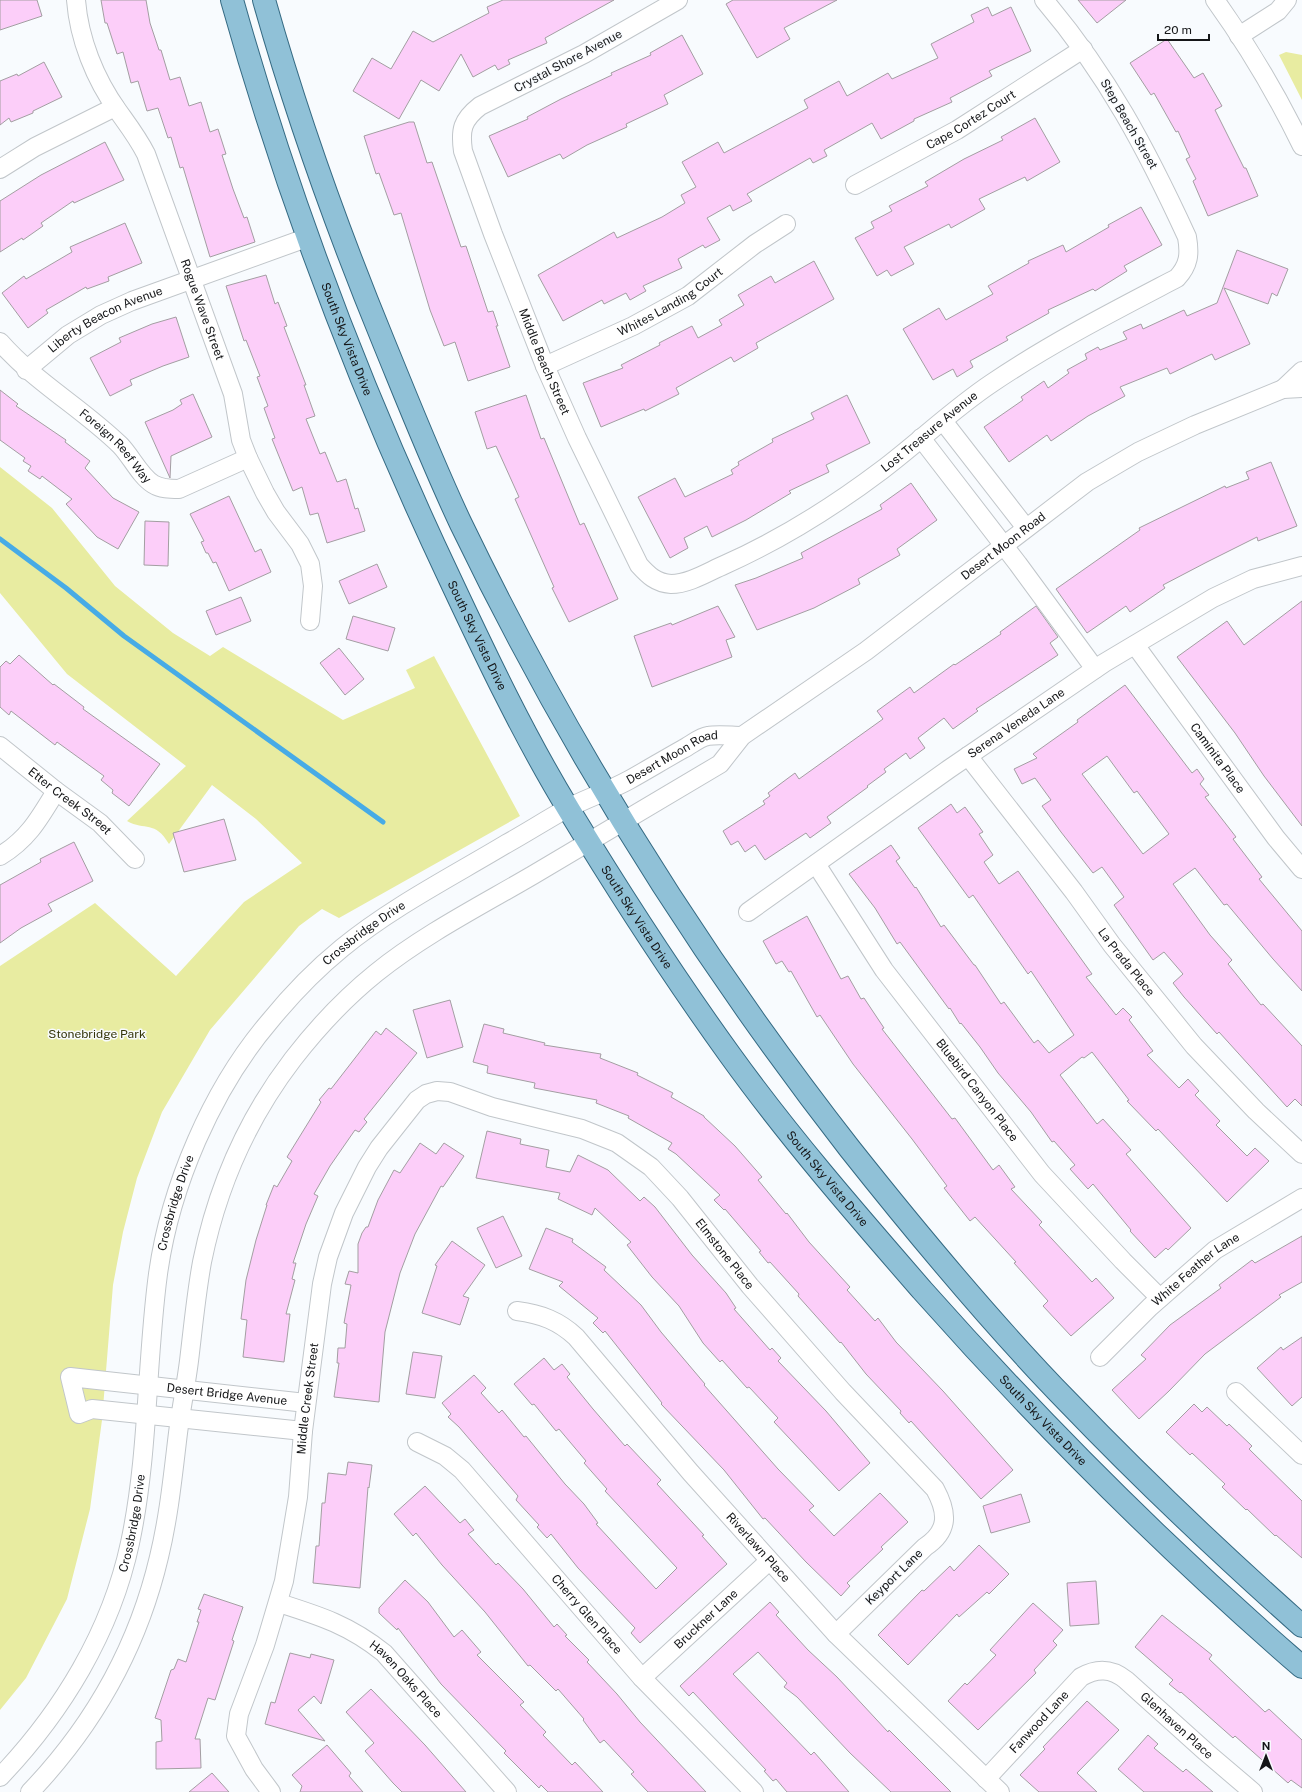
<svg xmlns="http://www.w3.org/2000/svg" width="1302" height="1792" font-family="'Public Sans',sans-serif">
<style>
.green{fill:#e8eca1}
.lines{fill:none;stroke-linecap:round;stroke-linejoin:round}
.stream{stroke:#47abe6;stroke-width:5}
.building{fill:#fccef9;stroke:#a39ea2;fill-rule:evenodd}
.minor-casing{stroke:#c1c6ca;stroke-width:20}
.major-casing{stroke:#356a83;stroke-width:24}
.minor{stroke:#fff;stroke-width:18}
.major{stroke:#90c1d7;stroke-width:22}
.labels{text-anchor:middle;stroke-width:3;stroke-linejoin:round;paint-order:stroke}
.street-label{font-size:12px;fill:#151618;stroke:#f8fbfe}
.park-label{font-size:12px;fill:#343508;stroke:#f8fbfe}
</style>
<rect width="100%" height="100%" fill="#f8fbfe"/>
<!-- green -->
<path class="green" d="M1286,52L1302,55V100L1279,55Z
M0,467L52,508L115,586L173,633L210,656L223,647L343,720L415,688L406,670L434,656L520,816L339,918L322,909L299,926L210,1030L162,1112L137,1178L123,1232L113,1285L102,1420L90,1509L67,1599L26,1678L0,1710V966L95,903L176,976L244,902L302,863L256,819L212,785L169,844C155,820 145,831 127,821L186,766L67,674L0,593Z"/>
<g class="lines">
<!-- stream -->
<path class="stream" d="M0,539L66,588L124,636L383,822"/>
</g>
<!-- building -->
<path class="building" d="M0,0H37L42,16L0,30Z
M101,0H146L150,23L159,50H161L170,80L180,77L189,106L201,102L210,132L218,129L226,154L222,155L233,189L244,218L247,217L255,242L210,257L183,167L180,168L171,137L168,138L158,108L147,111L138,81L131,83L123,52L117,54L107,23H105Z
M503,0H614L545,38L547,43L508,60L510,64L498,70L495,65L473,77L461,54L439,91L421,80L399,119L353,91L372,58L391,69L413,31L433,42L489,13L487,7Z
M733,0H837L784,28L790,39L757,58L726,4Z
M1078,0H1126L1097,23Z
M988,7L992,16L1011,7L1031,51L989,71L992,76L950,98L952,102L914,119V121L881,139L872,123L824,150L827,156L813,163L810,158L747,194L752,201L733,211L730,205L707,218L720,240L705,248L703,245L678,259L682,268L643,286L646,291L630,300L626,293L604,304L602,300L563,321L538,275L614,232L617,238L662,217L685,203L681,195L696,187L682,162L718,142L724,153L808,108L804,100L839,81L847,96L888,73L892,79L938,58L931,44L974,22L971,15Z
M682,35L703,74L664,95L668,104L626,124L627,127L587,145L563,159L560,154L508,177L489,136L528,119L527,117L561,99L612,75L611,73L651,55L650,53Z
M1167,39L1194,78L1203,73L1222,106L1215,110L1244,168H1246L1258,196L1208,216L1193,181L1196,179L1186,159L1190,157L1178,131L1176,132L1154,93L1151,95L1130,63Z
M44,62L62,97L33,111V113L11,122L9,118L0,125V81L17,74L18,76Z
M1035,118L1060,162L1027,181L1025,177L979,199L985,209L951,228L949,224L904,247L914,264L891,276L887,270L877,276L855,238L874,228L871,222L892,211L889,206L928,186L925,182L964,159L1003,140L1001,137Z
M409,122H414L427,163L432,162L461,247L466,246L488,312L493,311L498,326H496L510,367L468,381L455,342L444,346L430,310L401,213L394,215L379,173L376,174L364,136Z
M105,142L124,180L74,203L73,201L41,223L43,226L23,240L22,238L0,252V201L41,175Z
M1141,207L1162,245L1124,266L1127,271L1095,291L1093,289L1048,310L1049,313L1006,337L1008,340L970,361L973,367L957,377L953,369L933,380L903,329L939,308L946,320L993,294L988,286L1029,263L1028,261L1063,245L1066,252L1109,227L1108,225Z
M125,223L142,263L108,277L109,281L87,289L86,287L46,310L48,313L28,328L2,293L24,276L26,279L72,252L70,247Z
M1237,250L1288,269L1277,296L1272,293L1268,304L1224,288L1250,344L1215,360L1212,354L1170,374L1167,368L1120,387L1125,396L1088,416L1051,441L1047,435L1009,462L984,427L1023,400L1021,397L1044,381L1048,388L1069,373L1067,370L1087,359L1085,354L1098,347L1100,350L1127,339L1123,332L1141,324L1143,329L1184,310L1187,316L1217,303Z
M814,261L834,299L756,343L758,348L734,362L731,357L676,388L679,394L645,411L644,409L601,427L583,383L623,368L621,365L660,345L659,343L692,326L698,338L722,325L719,320L744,305L738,295L771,276L775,283Z
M266,275L275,304L278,302L287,326L284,327L306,385H304L315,416L306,419L320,454L325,452L337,482L346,479L355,509L358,508L365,531L327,543L318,513L310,515L302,487L293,491L272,439L275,438L264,408L268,406L257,377L260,376L246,340L244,341L226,286Z
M176,317L189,357L163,366L130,380L132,385L110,396L90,358L121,342L119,338L152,324Z
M0,390L18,404L16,406L66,440L65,442L90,461L85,468L113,498L139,512L118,549L97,537L66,504L72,499L42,476L40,479L28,471L31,466L23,461L25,458L0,440Z
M193,394L212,437L171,456L170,478L145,422L173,410L182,404L180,400Z
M526,395L541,439L544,438L580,525L584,523L618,599L569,622L552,588L554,587L515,499L519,497L496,446L487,449L475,412Z
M847,395L870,443L826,465L829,472L789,491L791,493L746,520L712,537L707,526L684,538L688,548L670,558L638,497L675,478L685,497L733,474L731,470L739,465L738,462L773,442L772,439L814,419L811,413Z
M1271,462L1297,526L1258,541L1257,537L1207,562L1163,585L1165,588L1130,612L1126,606L1087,633L1056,589L1140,530L1139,528L1225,486L1226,488L1249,479L1246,472Z
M911,483L937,520L897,549L900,555L858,579L860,584L814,608L757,630L735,585L756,578L803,558L801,553L882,509L880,505Z
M229,496L255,552L261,549L271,572L229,591L216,562L213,563L208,553H206L201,542L204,541L190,514Z
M145,521L169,522L168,566L144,565Z
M377,564L387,587L349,604L339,581Z
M241,597L251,621L216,635L206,611Z
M1302,601V826L1264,776L1235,733L1177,657L1227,621L1244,645Z
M718,606L735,637L726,640L732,657L652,687L634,636L671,623L672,625Z
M1036,606L1058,637L1050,643L1058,655L976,709L978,711L953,729L944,718L918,738L925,748L910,759L906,753L884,769L886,772L867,786L868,787L827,817L831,823L810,838L806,833L765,860L755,845L745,852L738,841L731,845L723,831L765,804L763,801L770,796L768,793L795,773L799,779L883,719L877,711L910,687L914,693L954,664L955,665L1001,634L1000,632Z
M353,616L395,628L388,651L346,639Z
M339,648L364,679L345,695L320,663Z
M19,655L53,685L54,684L84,707L83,709L160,764L129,806L112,793L113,790L101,780L104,776L57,742L55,745L11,711L9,715L0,707V667L6,661L10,664Z
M1125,685L1192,773L1197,769L1204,779L1200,784L1209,795L1205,797L1236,837L1233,839L1262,877L1259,879L1302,931V991L1273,959L1227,904L1224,905L1195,868L1173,884L1210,935L1232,960L1228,964L1261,1005L1263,1004L1302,1046V1106L1295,1099L1287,1107L1219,1032L1217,1034L1184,997L1173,983L1183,974L1164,952L1153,960L1114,905L1124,897L1102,867L1093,873L1061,832L1042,806L1051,800L1035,778L1022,784L1014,769L1037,758L1033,754L1078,722L1077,720ZM1107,756L1134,793L1137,791L1169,834L1143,854L1082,774Z
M951,804L957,813L965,807L983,832L979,834L993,855L984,862L999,884L1018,871L1092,974L1086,977L1116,1015L1123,1008L1132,1017L1129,1020L1153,1051L1147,1055L1179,1088L1188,1079L1199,1091L1195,1095L1220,1121L1216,1125L1247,1156L1255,1148L1269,1161L1227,1202L1158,1129L1156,1131L1127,1101L1129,1100L1092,1052L1084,1058L1082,1057L1060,1075L1097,1124L1103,1119L1131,1150L1126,1154L1191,1228L1168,1250L1166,1248L1155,1258L1130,1231L1131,1230L1093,1184L1088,1189L1070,1169L1075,1165L1054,1141L1052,1142L1031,1112L998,1073L980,1047L961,1023L960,1024L950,1008L949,1009L900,942L897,944L875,908L849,874L891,845L900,858L896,861L915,888L916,887L941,927L944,925L974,965H975L1001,1004L1004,1002L1034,1043L1038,1040L1049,1053L1074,1035L1031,971L1028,974L973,895L969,898L918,828Z
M224,819L236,860L184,872L173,833Z
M74,842L93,881L48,904L52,911L21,928L0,943V885L41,862L40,859Z
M807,916L841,979L848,976L861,999L864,998L884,1028L882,1029L952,1119L955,1118L993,1170L999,1165L1015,1187L1011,1189L1042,1222L1039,1225L1092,1282L1096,1278L1114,1298L1071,1336L1043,1306L1048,1301L1014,1263L1016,1262L975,1217L970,1221L944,1188L947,1186L912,1139L853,1064L820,1015L817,1017L791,971L789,972L782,961L776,964L763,941Z
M450,1000L463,1047L427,1058L413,1010Z
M484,1024L504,1029L503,1033L545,1043L544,1045L601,1054L600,1058L638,1073L637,1075L673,1093L671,1097L704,1116V1117L735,1146L762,1177L758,1180L786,1214L787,1213L809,1242L850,1287L847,1290L875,1321L878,1318L896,1342L943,1391L1013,1470L981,1499L911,1421L909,1423L900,1413L901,1411L866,1374L841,1342L840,1343L798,1296L799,1294L770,1262L768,1263L759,1252L761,1251L725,1209L724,1210L714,1200L720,1195L676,1154L668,1149L672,1143L628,1118L629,1116L596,1103L597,1100L534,1088L535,1083L487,1073L488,1066L473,1062Z
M386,1028L417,1053L364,1119L367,1122L359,1132L355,1130L330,1166L314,1194L318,1196L306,1224L293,1263H296L292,1279L295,1280L286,1314H290L284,1362L243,1357L247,1320L241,1319L246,1280L256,1240L267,1205H266L274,1185L277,1187L292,1161L287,1157L321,1102L319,1100L329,1088L331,1089L376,1031L381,1035Z
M487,1131L521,1139L520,1144L549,1150L546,1167L570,1172L578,1155L608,1170L640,1201L644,1197L655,1207L692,1255L726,1293L736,1308L734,1309L770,1350L772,1348L781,1358L778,1361L826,1411L870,1463L839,1491L774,1422L778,1418L749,1387L747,1388L722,1360L720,1362L703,1343L679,1306L652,1277L627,1245L631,1242L595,1208L592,1215L558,1199L560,1193L476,1178Z
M420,1143L436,1154L444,1143L464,1156L443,1187L441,1186L415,1234L400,1273L385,1332L379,1402L334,1397L339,1363H337L338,1348H345L347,1324L344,1323L351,1285L345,1284L349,1271L358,1273V1244L362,1233L366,1227H368L378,1200L394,1170L400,1173Z
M503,1216L522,1256L496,1268L477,1228Z
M546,1228L573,1239L572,1242L606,1267L604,1270L641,1305L661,1332L705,1384L704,1385L778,1469L814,1506L809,1510L834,1536L880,1493L908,1522L881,1547L883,1549L847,1583L850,1586L841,1596L806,1562L765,1518L763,1519L724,1470L661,1404L662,1403L605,1331L603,1333L593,1323L598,1318L559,1286L563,1282L529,1269Z
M1302,1236V1282L1279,1295L1281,1297L1205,1354L1169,1391L1139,1419L1112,1390L1146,1359L1141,1355L1170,1325L1221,1288L1219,1285L1252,1260L1255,1263Z
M452,1241L485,1265L463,1296L469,1298L460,1325L422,1313L437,1266L435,1265Z
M1302,1337V1397L1292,1406L1257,1368L1281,1347L1283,1350Z
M413,1352L442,1356L435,1398L406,1394Z
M544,1358L554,1370L562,1364L570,1374L567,1377L593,1409L625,1446L627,1444L661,1480L657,1484L704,1535L702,1536L727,1564L640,1643L631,1633L635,1628L578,1568L551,1534L547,1538L537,1527L539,1525L516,1500L518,1496L459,1427L448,1417L451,1414L442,1403L474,1375L486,1388L481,1393L499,1413L502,1410L524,1437L526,1436L565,1484L584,1504L598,1523L596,1524L656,1589L677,1568L605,1491L607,1489L584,1463L586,1461L559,1429L556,1431L534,1404L532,1405L514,1384Z
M1194,1404L1202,1412L1207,1407L1227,1426L1229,1424L1252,1446L1249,1449L1302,1501V1558L1276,1535L1275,1536L1247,1509L1246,1510L1222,1487L1225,1484L1192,1453L1190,1455L1166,1432Z
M348,1462L372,1465L369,1488L368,1487L360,1588L313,1583L316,1546H319L322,1503H325L328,1473L346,1475Z
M425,1486L460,1523L465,1519L474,1530L468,1534L496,1565L498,1563L523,1589L554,1627L557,1624L567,1635L565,1636L589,1660L587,1662L617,1694L640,1722L706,1792H648L631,1774L634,1772L604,1740L600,1743L583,1720L584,1719L558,1689L556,1691L530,1665L528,1666L485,1612L442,1565L416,1533L413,1536L394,1514Z
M1021,1494L1030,1522L991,1533L983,1506Z
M979,1545L1009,1574L989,1594L987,1592L959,1617L957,1614L908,1665L878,1635L922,1590L924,1591L950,1566L954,1571Z
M405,1580L428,1602L454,1637L462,1630L481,1652L477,1655L524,1702L520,1705L546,1732L543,1735L572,1765L575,1762L603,1792H548L541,1785L539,1788L504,1753L506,1751L441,1684L398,1628L397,1630L379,1613V1608Z
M1096,1581L1099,1624L1070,1626L1067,1583Z
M204,1594L243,1607L232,1640L234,1641L215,1700L208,1698L195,1739H200L201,1768L156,1769V1742L162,1741L161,1720L155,1718L171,1670L174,1669L178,1659L186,1662L199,1622H197L201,1610L198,1609Z
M770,1602L779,1612L776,1615L808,1650L837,1677L888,1732L889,1730L951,1792H891L850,1753L797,1697L784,1687L787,1683L758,1652L733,1674L811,1755L814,1752L849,1792H787L776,1779L773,1781L764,1771L766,1770L693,1692L689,1696L680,1686Z
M1033,1603L1063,1630L1053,1641L1057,1645L1034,1670L1036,1673L978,1730L948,1701L965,1683L967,1685L996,1655L990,1650Z
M1162,1615L1212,1655L1209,1659L1265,1712L1269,1709L1302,1740V1788L1291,1780L1288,1783L1235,1736L1233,1738L1181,1692L1180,1693L1169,1684L1173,1680L1135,1647Z
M290,1653L310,1658L311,1654L334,1660L321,1704L314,1696L298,1710L325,1741L265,1724L271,1702L275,1703Z
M371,1689L425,1745L466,1792H402L393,1783L365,1751L374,1743L346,1712Z
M1087,1701L1119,1730L1077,1773L1097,1792H1039L1020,1775L1045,1749L1043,1747Z
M1148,1735L1158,1744L1154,1748L1183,1772L1186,1769L1213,1792H1144L1118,1769Z
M327,1745L351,1773L349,1776L363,1792H300L302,1786L292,1775Z
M212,1773L229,1792H189Z"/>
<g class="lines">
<!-- minor casing -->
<g class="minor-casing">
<g id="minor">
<path id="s1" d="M76,0C79,39 95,79 118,111C128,125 138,138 146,154L233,394L241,440L248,458L265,493L276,512L300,544L310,564L313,586L310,621"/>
<path id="s2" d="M678,0L584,54L480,106C462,120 460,130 463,151L493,234L545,366L577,438L639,565C648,575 656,583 671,584C689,584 708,572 724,565C780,540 833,507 882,470C919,442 953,409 992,383C1051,343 1114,311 1177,278C1189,265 1190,254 1187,237C1147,150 1107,74 1044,0"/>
<path d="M1215,0C1248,46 1277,95 1302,146"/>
<path d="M1239,36L1278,11L1287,0"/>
<path d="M0,169L35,147L115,107"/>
<path id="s3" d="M855,185L957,130L1083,49"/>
<path id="s4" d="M0,342C35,382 82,408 120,445C131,456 140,476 153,484C161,489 170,489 179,489L248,458"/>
<path id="s5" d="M545,366L633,326L688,296L755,244L786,224"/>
<path id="s6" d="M26,370L68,335L101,315L132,301L309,237"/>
<path d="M1283,389L1302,371"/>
<path d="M943,421L1026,528"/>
<path d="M921,438L1018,564L1095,669"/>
<path id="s7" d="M1135,645L1276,838L1302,869"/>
<path id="s8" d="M0,746L56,791L100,823L135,859"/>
<path id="s9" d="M968,756L1074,892L1112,945L1194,1046L1256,1111L1302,1154"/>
<path d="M0,856C28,839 39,819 56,791"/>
<path id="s10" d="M816,864L884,970L1042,1174L1123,1261L1160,1298"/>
<path id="s11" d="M748,912L949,769L1104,663L1213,598L1253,579L1302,566"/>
<path id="s12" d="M517,1311C541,1314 559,1321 576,1337L691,1473L836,1634L1000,1792"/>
<path id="s13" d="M1100,1357L1150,1307L1215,1250L1302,1198"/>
<path d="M1236,1392L1302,1455"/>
<path id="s14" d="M303,1431L92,1409L79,1414L70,1377L306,1403"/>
<path id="s15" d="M417,1442L445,1456L462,1470L642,1678L754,1792"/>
<path id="s16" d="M279,1603C320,1616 349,1625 384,1653L507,1792"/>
<path id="s17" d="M642,1678L769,1561"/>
<path id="s18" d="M0,1777C62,1712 111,1632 130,1543C149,1454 146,1363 158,1274C170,1187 212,1089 269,1022C291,995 315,970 342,948C392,907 451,877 506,844C526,833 546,820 566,809C587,798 609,791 629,780C647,770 665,759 683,749C691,745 700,737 708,736C718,734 732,736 742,736"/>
<path id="s19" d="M986,1779L1081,1677C1097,1668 1111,1668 1126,1680L1206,1752L1253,1792"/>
<path id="s20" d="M30,1792C93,1726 138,1646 159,1557C169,1516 173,1474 178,1433C181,1409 186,1385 189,1361C193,1328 196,1295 202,1262C217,1188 247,1119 293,1059C317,1028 345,998 376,973C423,935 480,906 533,875C595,838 657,801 720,764L742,736L866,651L1087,482L1138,452L1195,425L1283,389L1302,388"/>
<path id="s21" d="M271,1792L254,1769L236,1736L239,1714L265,1645L284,1581L298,1497L303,1431L322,1284L328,1257L344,1213L367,1167L379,1148L394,1129L417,1100L426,1094L437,1091L450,1092L492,1107L582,1129L617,1143L651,1167L680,1198L750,1286L843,1392L935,1489C948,1513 949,1531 925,1547L836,1634"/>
</g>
</g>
<!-- major casing -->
<g class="major-casing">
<g id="major">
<path id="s22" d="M232,0C287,196 362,393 449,577C486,656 524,736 569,810C620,894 673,976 730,1055C789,1137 856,1214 922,1290C1041,1424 1167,1550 1302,1667"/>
<path d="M264,0C297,117 338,231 384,343C409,404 433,465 461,524C568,746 698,954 850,1149C919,1236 990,1322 1068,1402C1143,1480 1221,1554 1302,1626"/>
</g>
</g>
<!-- minor -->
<use href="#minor" class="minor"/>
<!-- major -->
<use href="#major" class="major"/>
</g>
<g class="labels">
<!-- street labels -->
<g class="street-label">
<text transform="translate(568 61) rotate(-28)" y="4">Crystal Shore Avenue</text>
<text dy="4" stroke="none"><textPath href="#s3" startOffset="133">Cape Cortez Court</textPath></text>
<text transform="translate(1129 124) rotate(60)" y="4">Step Beach Street</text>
<text dy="4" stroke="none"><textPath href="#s5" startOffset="141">Whites Landing Court</textPath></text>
<text dy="4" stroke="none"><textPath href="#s1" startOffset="337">Rogue Wave Street</textPath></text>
<text dy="4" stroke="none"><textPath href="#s6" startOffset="95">Liberty Beacon Avenue</textPath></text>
<text dy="4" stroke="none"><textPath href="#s22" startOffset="358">South Sky Vista Drive</textPath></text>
<text dy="4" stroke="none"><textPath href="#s2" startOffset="502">Middle Beach Street</textPath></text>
<text dy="4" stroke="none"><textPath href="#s2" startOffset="1067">Lost Treasure Avenue</textPath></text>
<text dy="4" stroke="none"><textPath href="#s4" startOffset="156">Foreign Reef Way</textPath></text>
<text dy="4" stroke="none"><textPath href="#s20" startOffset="1675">Desert Moon Road</textPath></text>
<text dy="4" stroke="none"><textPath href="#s22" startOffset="682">South Sky Vista Drive</textPath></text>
<text dy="4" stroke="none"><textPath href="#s11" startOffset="328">Serena Veneda Lane</textPath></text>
<text dy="4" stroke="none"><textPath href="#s7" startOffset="140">Caminita Place</textPath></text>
<text dy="4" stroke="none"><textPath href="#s18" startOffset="1307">Desert Moon Road</textPath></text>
<text dy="4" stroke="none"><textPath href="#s8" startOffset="89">Etter Creek Street</textPath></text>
<text dy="4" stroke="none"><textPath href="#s22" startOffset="1006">South Sky Vista Drive</textPath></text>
<text dy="4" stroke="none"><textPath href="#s18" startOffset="951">Crossbridge Drive</textPath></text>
<text dy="4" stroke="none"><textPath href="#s9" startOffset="260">La Prada Place</textPath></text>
<text dy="4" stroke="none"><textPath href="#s10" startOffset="278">Bluebird Canyon Place</textPath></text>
<text dy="4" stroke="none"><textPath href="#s22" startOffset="1330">South Sky Vista Drive</textPath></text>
<text dy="4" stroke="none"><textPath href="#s18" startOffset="615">Crossbridge Drive</textPath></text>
<text dy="4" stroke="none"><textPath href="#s21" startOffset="1104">Elmstone Place</textPath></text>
<text dy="4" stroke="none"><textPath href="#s13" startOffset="130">White Feather Lane</textPath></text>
<text dy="4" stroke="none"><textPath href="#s14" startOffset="422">Desert Bridge Avenue</textPath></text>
<text dy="4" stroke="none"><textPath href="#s21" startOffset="413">Middle Creek Street</textPath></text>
<text dy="4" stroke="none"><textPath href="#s22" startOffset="1654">South Sky Vista Drive</textPath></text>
<text dy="4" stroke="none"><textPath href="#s18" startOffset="291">Crossbridge Drive</textPath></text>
<text dy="4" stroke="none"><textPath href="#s12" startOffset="344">Riverlawn Place</textPath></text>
<text transform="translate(894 1577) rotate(-44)" y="4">Keyport Lane</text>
<text dy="4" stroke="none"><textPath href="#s15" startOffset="244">Cherry Glen Place</textPath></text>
<text dy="4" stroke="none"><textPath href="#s17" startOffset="87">Bruckner Lane</textPath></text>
<text dy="4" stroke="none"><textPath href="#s16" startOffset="151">Haven Oaks Place</textPath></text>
<text dy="4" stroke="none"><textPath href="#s19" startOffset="78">Fanwood Lane</textPath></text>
<text dy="4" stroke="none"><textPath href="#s19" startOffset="256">Glenhaven Place</textPath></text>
</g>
<!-- park labels -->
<g class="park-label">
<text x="97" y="1038">Stonebridge Park</text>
</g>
</g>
<!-- north arrow -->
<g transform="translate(1266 1756)" stroke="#f8fbfe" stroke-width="3" paint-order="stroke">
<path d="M0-3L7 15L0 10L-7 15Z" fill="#151618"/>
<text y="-6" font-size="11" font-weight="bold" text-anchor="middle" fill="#151618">N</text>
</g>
<!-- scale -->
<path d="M1158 34v6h51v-6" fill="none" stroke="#151618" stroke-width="2"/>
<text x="1164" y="34" font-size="12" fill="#151618" stroke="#f8fbfe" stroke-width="3" paint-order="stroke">20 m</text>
</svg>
